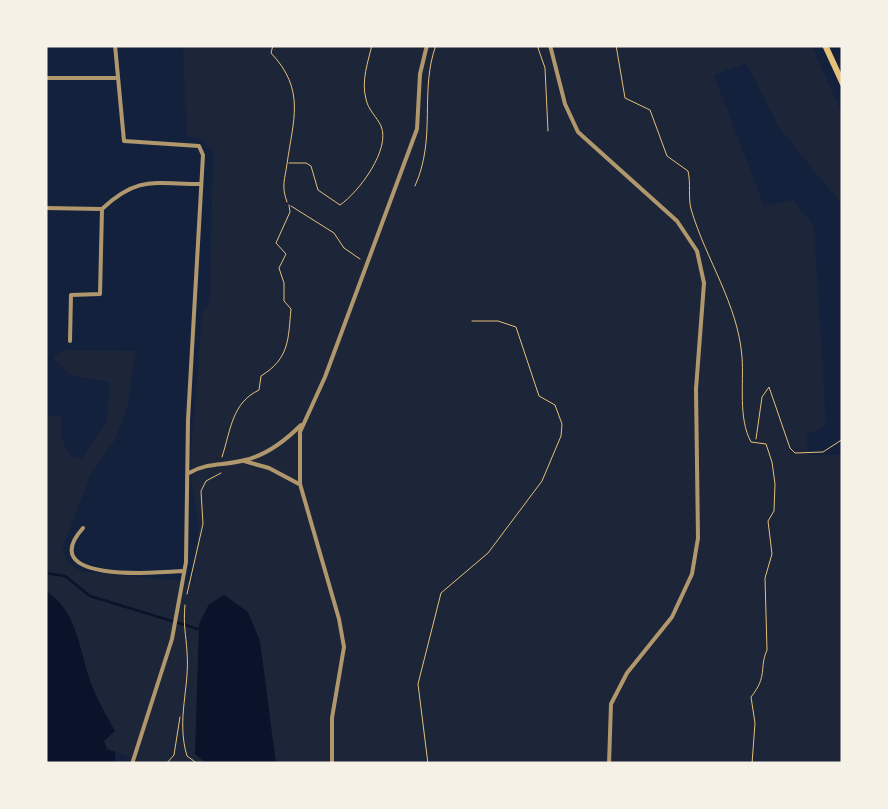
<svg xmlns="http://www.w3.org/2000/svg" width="888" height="809" font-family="'IBM Plex Serif',serif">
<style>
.green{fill:#1d2539}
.water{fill:#0b132b}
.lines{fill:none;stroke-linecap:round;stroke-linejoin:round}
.stream{stroke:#0b132b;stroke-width:2.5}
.path{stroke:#e5c07b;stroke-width:1}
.minor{stroke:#b1986c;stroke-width:4}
.motorway{stroke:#e5c07b;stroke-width:6}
</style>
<rect width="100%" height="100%" fill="#14213d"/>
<!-- green -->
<path class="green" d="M183,45H811L843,115V217L839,201L780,129L746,63L714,75L764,206L793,200L814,226L826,425L806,435L808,455H840L843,462V764H137L127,756L107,749L103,741L114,731C106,714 96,698 90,680C81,654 71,604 45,591V415L62,417L61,438L71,457L81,459L107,421L110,382L70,375L53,358L63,350L135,351L128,404L115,440L92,471L62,549L67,563L83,572L193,582L199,526L192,489L191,451L202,313L209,307L210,297L213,152L204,140L187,136Z"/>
<!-- water -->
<path class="water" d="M45,591C76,607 80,651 90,681C96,698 106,715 115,731L104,741L107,749L115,752V764H45Z
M224,595L248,612L260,641L276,764H207L195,754L199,624L209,604Z"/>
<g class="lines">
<!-- stream -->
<path class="stream" d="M45,573L65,576L90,596L198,629"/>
<!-- path -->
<path class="path" d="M273,45L271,53C306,90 293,120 287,164C285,179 281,186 287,202
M537,45L545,68L548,131
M616,45L625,98L650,110L667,156L688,171C691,184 688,197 691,209C706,260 738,304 742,357C744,384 738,418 751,442L766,444L772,462L775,484L774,511L768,521L772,554L765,578L767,650C759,668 768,676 751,697L755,723L752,764
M289,163H306L311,166L318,190L340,205C359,192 391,149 381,126C377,117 368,110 366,99C361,81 368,62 372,45
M415,186C437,137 419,91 436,45
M291,206L334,233L344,248L360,259
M756,439L762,397L769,387L790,448L795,453L823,452L843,439
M222,457C231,429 232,403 259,390L261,376C290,358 288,339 291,309L284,301V283L279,268L286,254L276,243L290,212L289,205
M187,594L203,524L201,491L206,481L221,473
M185,605C183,625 186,634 187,652C190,688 176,719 187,756L198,764
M166,764L174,755L180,717
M428,764L418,684L441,593L488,553L542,481L561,436L562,424L555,405L539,396L516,327L498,321H472"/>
<!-- minor -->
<path class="minor" d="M115,45L124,141L199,146L203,155L188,420L186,562L172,639L132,764
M550,45L565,104L578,132L677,221L697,251L704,283L696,389L698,538L692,574L672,617L627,673L611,704L609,764
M45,78H115
M45,208L102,209C138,175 155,184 201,184
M70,341L71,295L100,294L102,209
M244,461L269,468L299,484
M189,473C208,462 224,466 245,460C267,455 285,441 301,425
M83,528C34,583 157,573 184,571
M332,764V718L344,647L339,619L300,484V432L325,377L417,129L420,74L427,45"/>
<!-- motorway -->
<path class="motorway" d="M825,45L843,84"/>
</g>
<!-- border -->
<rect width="888" height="809" fill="none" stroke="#f6f1e7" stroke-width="95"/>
</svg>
